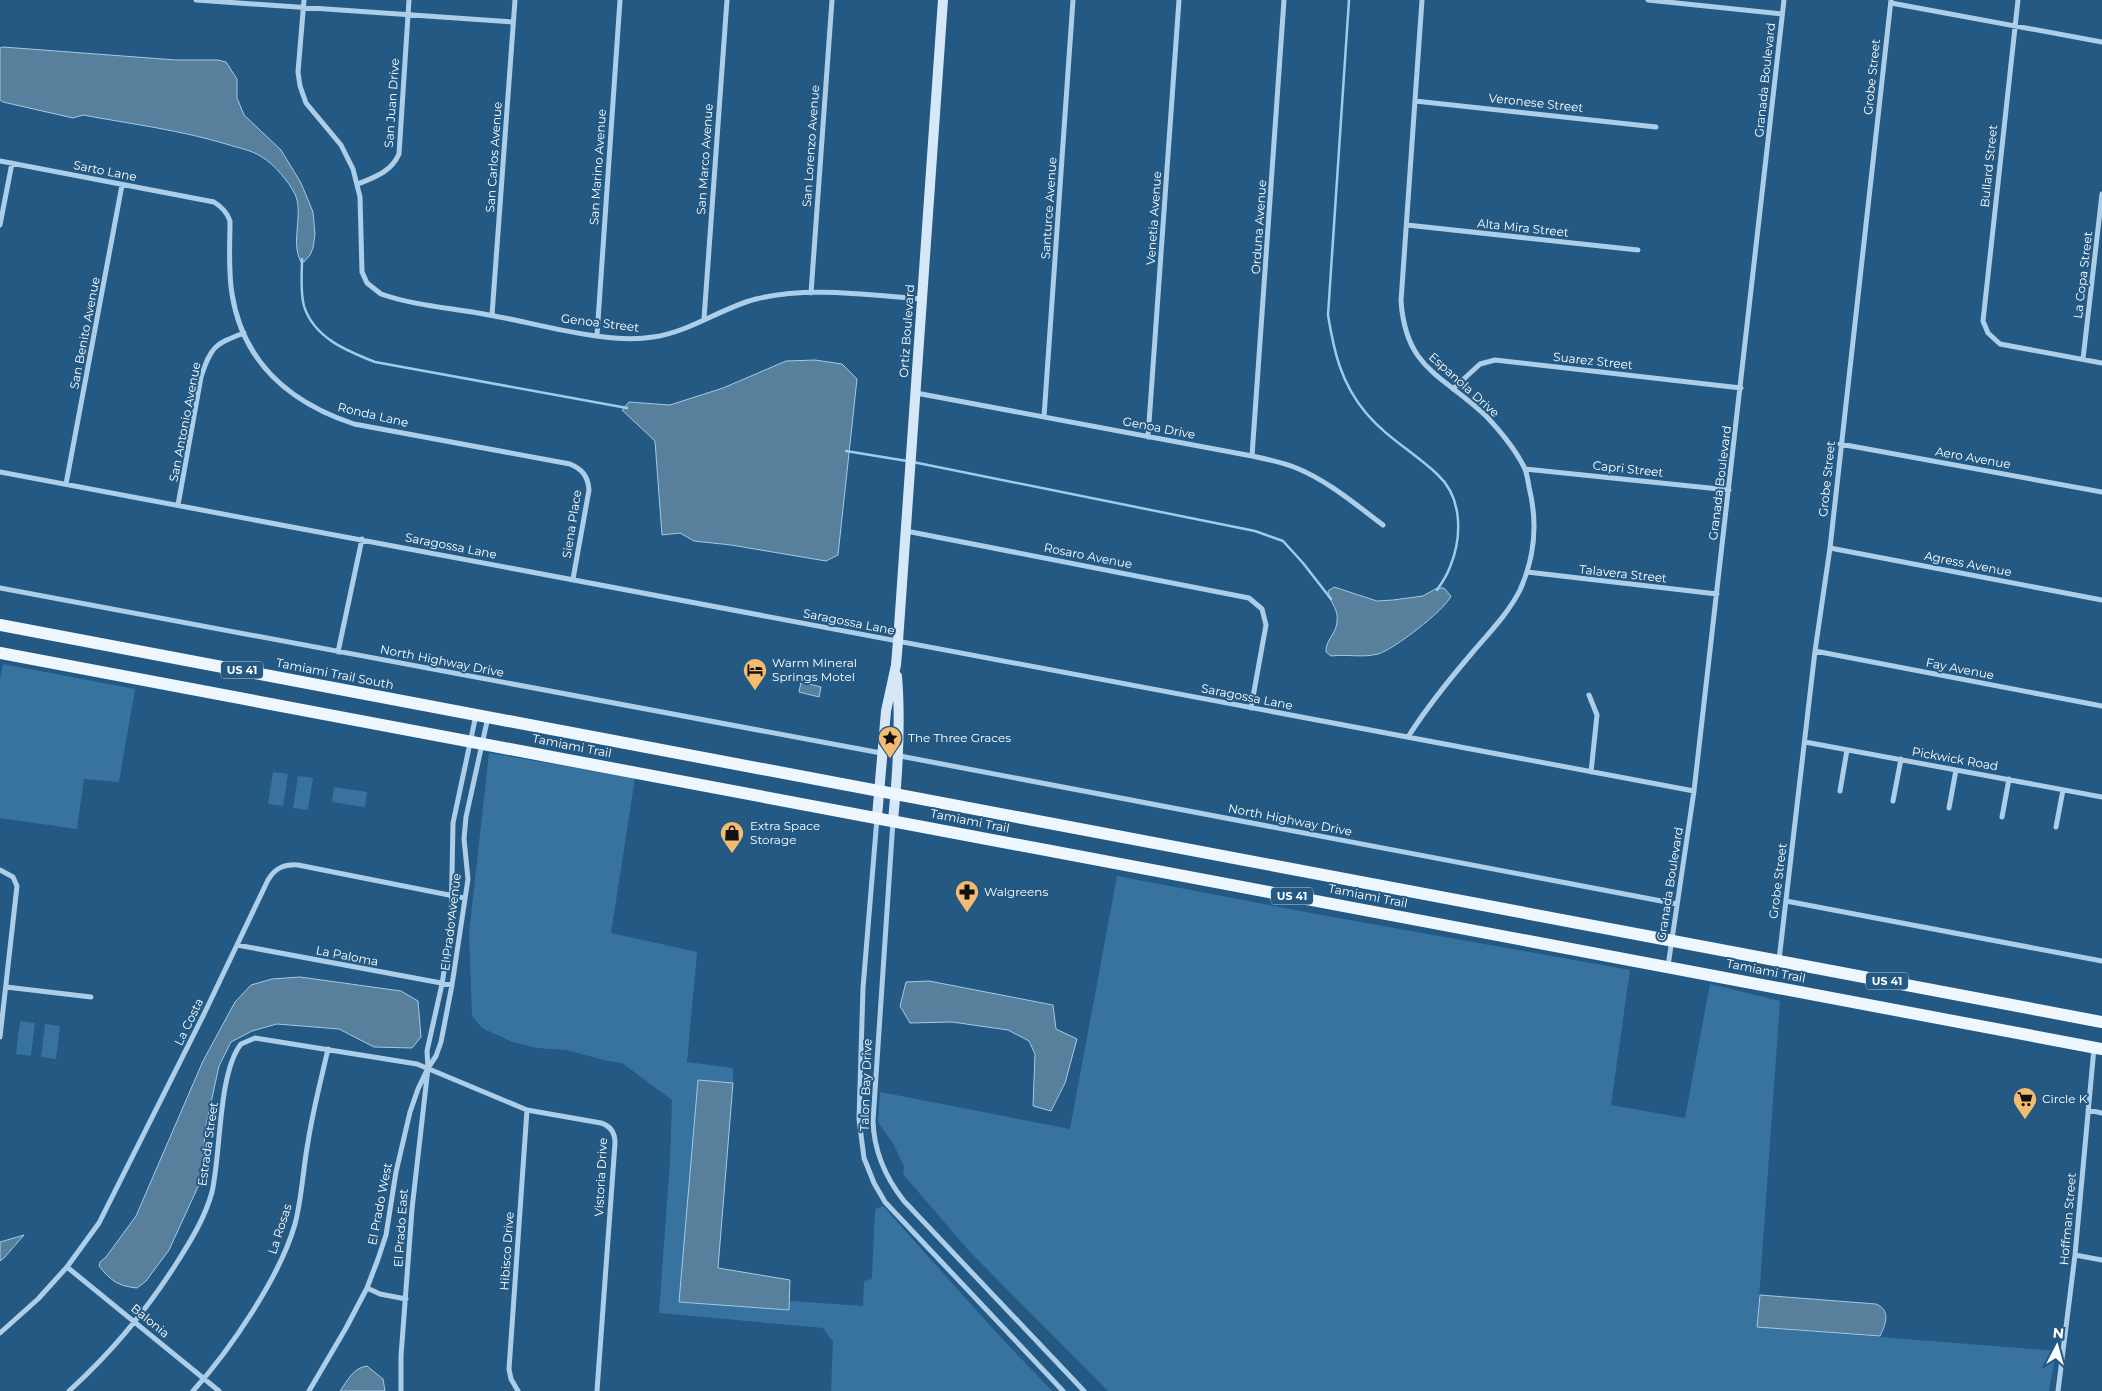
<svg xmlns="http://www.w3.org/2000/svg" width="2102" height="1391" font-family="Montserrat,sans-serif">
<style>
.green{fill:#3873a0}
.water{fill:#587f9c;stroke:#a0cbe9}
.lines{fill:none;stroke-linecap:round;stroke-linejoin:round}
.stream{stroke:#a0cbe9;stroke-width:2.5}
.street{stroke:#accee8;stroke-width:5}
.secondary{stroke:#d6e8f7;stroke-width:10}
.primary{stroke:#eef6fe;stroke-width:12}
.labels{text-anchor:middle;stroke-width:4;stroke-linejoin:round;paint-order:stroke}
.shield{fill:#235983;stroke:#bdcdda;stroke-width:1}
.shield-label{font-size:11px;font-weight:bold;fill:#fff}
.street-label{font-size:12px;fill:#fff;stroke:#235983}
.poi-label{font-size:12px;fill:#fff;stroke:#235983;text-anchor:start}
</style>
<rect width="100%" height="100%" fill="#235983"/>
<!-- green -->
<path class="green" d="M3,664L135,689L119,782L84,779L77,829L0,818V679Z
M489,753L635,778L611,933L697,952L687,1062L733,1068V1083L698,1080L679,1302L789,1310L790,1301L863,1306L864,1281L872,1279L875,1209L883,1206L994,1330L1052,1391H831L833,1342L823,1328L659,1313L670,1161L672,1100L622,1063L608,1061L566,1050L537,1048L513,1042L482,1028L472,1016L469,933Z
M273,772L288,774L283,806L268,804Z
M298,776L313,778L308,810L293,808Z
M334,787L367,792L365,807L332,802Z
M1117,876L1327,916L1630,970L1611,1105L1685,1118L1710,984L1780,1001L1757,1327L2056,1351L2049,1391H1108L969,1251L903,1174L904,1167L894,1145L878,1122L880,1092L1070,1129Z
M20,1021L35,1023L31,1056L16,1054Z
M45,1024L60,1026L56,1059L41,1057Z"/>
<!-- water -->
<path class="water" d="M3,47L176,60H218L226,62L237,79V98L244,115L281,150L301,183L313,212L315,234L313,248L310,255L304,262H301C290,242 304,214 295,194C288,181 275,165 262,157C252,150 238,148 226,144C180,130 131,124 83,115L73,118L3,102L0,100V48Z
M815,360L842,364L857,379L838,555L826,561L731,545L694,541L680,533L662,535L655,441L622,410L629,402L670,405L723,388L786,361Z
M1334,587L1377,601L1393,600L1423,596L1437,588H1444L1451,596C1445,610 1393,650 1378,654C1363,658 1346,654 1331,656L1326,652C1325,641 1336,634 1337,622C1339,609 1330,603 1328,591Z
M801,682L821,687L819,697L799,692Z
M300,977L401,991L418,1001L421,1037L412,1048L374,1047L339,1029L277,1024L252,1031L231,1042L219,1066L205,1130L202,1178L169,1250L146,1281L137,1288C118,1286 111,1281 99,1266L100,1262L106,1257L136,1216L203,1061L235,1002L251,985L272,979Z
M929,981L1053,1005L1056,1029L1077,1039L1065,1083L1051,1111L1033,1106L1035,1054L1029,1041L1008,1030L952,1022L910,1023L900,1006L906,982Z
M698,1080L733,1083L718,1268L790,1280L789,1310L679,1302Z
M24,1235L4,1258L0,1261V1242Z
M1760,1295L1876,1304C1891,1310 1886,1324 1880,1336L1757,1327Z
M367,1366L383,1379L385,1391H340C348,1380 353,1368 367,1366Z"/>
<g class="lines">
<!-- stream -->
<path class="stream" d="M1349,0L1328,315C1334,352 1341,383 1366,413C1387,438 1415,453 1438,475C1463,498 1462,538 1450,567C1447,575 1442,583 1437,590
M302,259C302,274 300,292 304,306C314,338 347,351 375,362L627,408
M846,451L907,461
M913,462L1255,531L1283,541L1303,563L1331,599"/>
<!-- street -->
<path class="street" d="M196,0L513,22
M304,0L298,72L300,86L306,103L341,145L353,169L360,197L362,272L367,283L381,294C415,306 454,308 489,315C536,323 607,345 653,337C690,332 721,308 756,299C809,286 867,295 922,299
M1648,0L1782,14
M2018,0L1983,321L1988,333L2000,344L2102,363
M1891,3L2102,42
M1415,101L1656,127
M0,161L214,202C222,207 227,212 230,221C230,245 228,270 232,294C243,363 291,403 354,424L570,464C582,469 588,476 589,490L573,579
M358,184C375,177 391,172 399,154L409,0
M0,225L12,163
M1407,225L1638,250
M811,293L832,0
M492,315L515,0
M704,319L727,0
M597,335L620,0
M2083,359L2102,194
M1453,389L1480,364L1495,360L1741,388
M916,393L1252,456C1266,459 1281,462 1294,467C1327,480 1355,504 1383,525
M1044,417L1073,0
M1148,437L1179,0
M1840,444L2102,492
M1252,456L1284,0
M1525,469L1729,490
M0,472L1694,791
M66,484L122,185
M178,505L201,377C211,347 214,344 244,333
M906,531L1249,598L1262,609L1266,625L1251,708
M1830,548L2102,600
M1527,572L1717,594
M0,588L881,753
M1815,651L2102,706
M338,652L362,539
M1589,695L1597,715L1591,772
M1408,737C1427,707 1448,681 1472,653C1488,634 1508,614 1520,590C1535,557 1538,523 1529,487C1528,481 1527,474 1525,469C1516,450 1501,432 1487,417C1444,375 1406,371 1401,301L1422,0
M1805,742L2102,797
M900,756L1677,904
M1840,791L1847,750
M1893,801L1901,759
M1949,808L1956,770
M2002,817L2009,779
M877,818L863,988L859,1119L864,1158L874,1183L885,1202L1063,1391
M893,821L873,1121C874,1152 885,1177 904,1201L1084,1391
M2056,827L2063,790
M0,870L13,877L17,886L0,1037
M1786,901L2102,961
M237,945L452,985
M1779,960L1815,651L1830,548L1891,0
M1668,966L1694,791L1784,0
M6,987L91,997
M2088,1110L2102,1113
M2075,1255L2102,1260
M67,1267L219,1391
M367,1288L380,1294L406,1299
M0,1333L38,1299L67,1267L99,1223L204,1014L268,880C275,868 284,864 298,865L464,898
M69,1391C111,1353 146,1311 176,1264C190,1242 205,1218 212,1192C221,1154 218,1073 241,1044L255,1038L417,1064L527,1110L601,1123C611,1126 615,1133 615,1143L597,1391
M193,1391C230,1350 280,1277 295,1224C302,1197 303,1169 308,1142C313,1110 321,1080 328,1049
M309,1391L346,1328L367,1288L378,1259L386,1235L396,1172L410,1112L418,1089L428,1068L436,1056L441,1042L452,985L468,879L464,839L466,817L488,717
M401,1391V1356L412,1209L428,1068L427,1051L442,984L451,927L453,823L476,715
M518,1391L511,1379L509,1369L527,1110
M2058,1391L2075,1255L2094,1048"/>
<!-- secondary -->
<path class="secondary" d="M877,817L886,711L896,665L898,641L943,0
M893,820C898,771 901,725 897,676"/>
<!-- primary -->
<path class="primary" d="M0,625L2102,1022
M0,653L2102,1049"/>
</g>
<!-- icons -->
<defs>
<g id="hotel-pin" transform="scale(1.25)"><path d="M0 17L-7.5 6A9.5 9.5 0 1 1 7.5 6Z" fill="#f3bc6f" stroke="#235983"/><path d="M-6-4.5h1.5V1H6V5H4.5V3h-9V5H-6ZM-4 0a1.8 1.8 0 1 1 3.6 0ZM.5 0V-2.5h3Q6-2.5 6 0Z" fill="#111"/></g>
<g id="sight-pin" transform="scale(1.25)"><path d="M0 17L-7.5 6A9.5 9.5 0 1 1 7.5 6Z" fill="#f3bc6f" stroke="#235983"/><path d="M0-6L1.8-2.2L6-1.7L2.9 1.2L3.7 5.4L0 3.3L-3.7 5.4L-2.9 1.2L-6-1.7L-1.8-2.2Z" fill="#111"/></g>
<g id="shop-pin" transform="scale(1.25)"><path d="M0 17L-7.5 6A9.5 9.5 0 1 1 7.5 6Z" fill="#f3bc6f" stroke="#235983"/><path d="M-5-2.5h2.3a2.7 3.5 0 0 1 5.4 0H5L5.5 6h-11ZM-1.5-2.5h3a1.5 2.3 0 0 0-3 0Z" fill="#111"/></g>
<g id="pharmacy-pin" transform="scale(1.25)"><path d="M0 17L-7.5 6A9.5 9.5 0 1 1 7.5 6Z" fill="#f3bc6f" stroke="#235983"/><path d="M-2-6h4v4h4v4h-4v4h-4v-4h-4v-4h4Z" fill="#111"/></g>
<g id="supermarket-pin" transform="scale(1.25)"><path d="M0 17L-7.5 6A9.5 9.5 0 1 1 7.5 6Z" fill="#f3bc6f" stroke="#235983"/><path d="M-6-5.5h2.5l.6 2H6L4.5 2H-2.5L-4.4-4H-6ZM-1.5 3.2a1.3 1.3 0 1 0 .1 0ZM3 3.2a1.3 1.3 0 1 0 .1 0Z" fill="#111"/></g>
</defs>
<g fill-rule="evenodd">
<use href="#hotel-pin" x="755" y="670"/>
<use href="#sight-pin" x="890" y="738"/>
<use href="#shop-pin" x="732" y="833"/>
<use href="#pharmacy-pin" x="967" y="892"/>
<use href="#supermarket-pin" x="2025" y="1099"/>
</g>
<g class="labels">
<!-- shield labels -->
<g class="shield">
<rect x="221" y="661.5" width="42" height="17" rx="4"/>
<rect x="1271" y="887.5" width="42" height="17" rx="4"/>
<rect x="1866" y="972.5" width="42" height="17" rx="4"/>
</g>
<g class="shield-label">
<text x="242" y="674">US 41</text>
<text x="1292" y="900">US 41</text>
<text x="1887" y="985">US 41</text>
</g>
<!-- street labels -->
<g class="street-label">
<text transform="translate(1872 77) rotate(-84)" y="4">Grobe Street</text>
<text transform="translate(1765 80) rotate(-84)" y="4">Granada Boulevard</text>
<text transform="translate(392 103) rotate(-86)" y="4">San Juan Drive</text>
<text transform="translate(1536 103) rotate(6)" y="4">Veronese Street</text>
<text transform="translate(811 146) rotate(-86)" y="4">San Lorenzo Avenue</text>
<text transform="translate(494 157) rotate(-86)" y="4">San Carlos Avenue</text>
<text transform="translate(705 159) rotate(-86)" y="4">San Marco Avenue</text>
<text transform="translate(1989 166) rotate(-84)" y="4">Bullard Street</text>
<text transform="translate(598 167) rotate(-86)" y="4">San Marino Avenue</text>
<text transform="translate(105 171) rotate(11)" y="4">Sarto Lane</text>
<text transform="translate(1049 208) rotate(-86)" y="4">Santurce Avenue</text>
<text transform="translate(1154 218) rotate(-86)" y="4">Venetia Avenue</text>
<text transform="translate(1259 227) rotate(-86)" y="4">Orduna Avenue</text>
<text transform="translate(1523 228) rotate(6)" y="4">Alta Mira Street</text>
<text transform="translate(2083 275) rotate(-83)" y="4">La Copa Street</text>
<text transform="translate(600 323) rotate(7)" y="4">Genoa Street</text>
<text transform="translate(907 331) rotate(-86)" y="4">Ortiz Boulevard</text>
<text transform="translate(85 333) rotate(-79)" y="4">San Benito Avenue</text>
<text transform="translate(1593 361) rotate(6)" y="4">Suarez Street</text>
<text transform="translate(1464 385) rotate(42)" y="4">Espanola Drive</text>
<text transform="translate(373 415) rotate(13)" y="4">Ronda Lane</text>
<text transform="translate(185 422) rotate(-79)" y="4">San Antonio Avenue</text>
<text transform="translate(1159 428) rotate(11)" y="4">Genoa Drive</text>
<text transform="translate(1973 458) rotate(10)" y="4">Aero Avenue</text>
<text transform="translate(1628 469) rotate(6)" y="4">Capri Street</text>
<text transform="translate(1827 479) rotate(-84)" y="4">Grobe Street</text>
<text transform="translate(1720 483) rotate(-83)" y="4">Granada Boulevard</text>
<text transform="translate(572 524) rotate(-81)" y="4">Siena Place</text>
<text transform="translate(451 546) rotate(11)" y="4">Saragossa Lane</text>
<text transform="translate(1088 556) rotate(11)" y="4">Rosaro Avenue</text>
<text transform="translate(1968 564) rotate(11)" y="4">Agress Avenue</text>
<text transform="translate(1623 574) rotate(6)" y="4">Talavera Street</text>
<text transform="translate(849 622) rotate(11)" y="4">Saragossa Lane</text>
<text transform="translate(442 661) rotate(11)" y="4">North Highway Drive</text>
<text transform="translate(1960 669) rotate(11)" y="4">Fay Avenue</text>
<text transform="translate(335 674) rotate(11)" y="4">Tamiami Trail South</text>
<text transform="translate(1247 697) rotate(11)" y="4">Saragossa Lane</text>
<text transform="translate(572 746) rotate(11)" y="4">Tamiami Trail</text>
<text transform="translate(1955 759) rotate(10)" y="4">Pickwick Road</text>
<text transform="translate(1290 820) rotate(11)" y="4">North Highway Drive</text>
<text transform="translate(970 821) rotate(11)" y="4">Tamiami Trail</text>
<text transform="translate(1778 881) rotate(-83)" y="4">Grobe Street</text>
<text transform="translate(1670 884) rotate(-81)" y="4">Granada Boulevard</text>
<text transform="translate(1368 896) rotate(11)" y="4">Tamiami Trail</text>
<text transform="translate(451 922) rotate(-83)" y="4">El Prado Avenue</text>
<text transform="translate(347 956) rotate(11)" y="4">La Paloma</text>
<text transform="translate(1766 971) rotate(11)" y="4">Tamiami Trail</text>
<text transform="translate(189 1022) rotate(-64)" y="4">La Costa</text>
<text transform="translate(866 1085) rotate(-88)" y="4">Talon Bay Drive</text>
<text transform="translate(208 1144) rotate(-82)" y="4">Estrada Street</text>
<text transform="translate(601 1177) rotate(-87)" y="4">Vistoria Drive</text>
<text transform="translate(380 1204) rotate(-79)" y="4">El Prado West</text>
<text transform="translate(2068 1219) rotate(-85)" y="4">Hoffman Street</text>
<text transform="translate(401 1228) rotate(-86)" y="4">El Prado East</text>
<text transform="translate(280 1229) rotate(-72)" y="4">La Rosas</text>
<text transform="translate(507 1251) rotate(-86)" y="4">Hibisco Drive</text>
<text transform="translate(150 1321) rotate(39)" y="4">Balonia</text>
</g>
<!-- poi labels -->
<g class="poi-label">
<text x="772" y="667">Warm Mineral<tspan x="772" dy="14">Springs Motel</tspan></text>
<text x="908" y="742">The Three Graces</text>
<text x="750" y="830">Extra Space<tspan x="750" dy="14">Storage</tspan></text>
<text x="984" y="896">Walgreens</text>
<text x="2042" y="1103">Circle K</text>
</g>
</g>
<!-- north arrow -->
<g transform="translate(2057 1346) rotate(6)" stroke="#235983" stroke-width="4" paint-order="stroke">
<path d="M0-4L9 19L0 12L-9 19Z" fill="#ffffff"/>
<text y="-8" font-size="14" font-weight="bold" text-anchor="middle" fill="#ffffff">N</text>
</g>
</svg>
